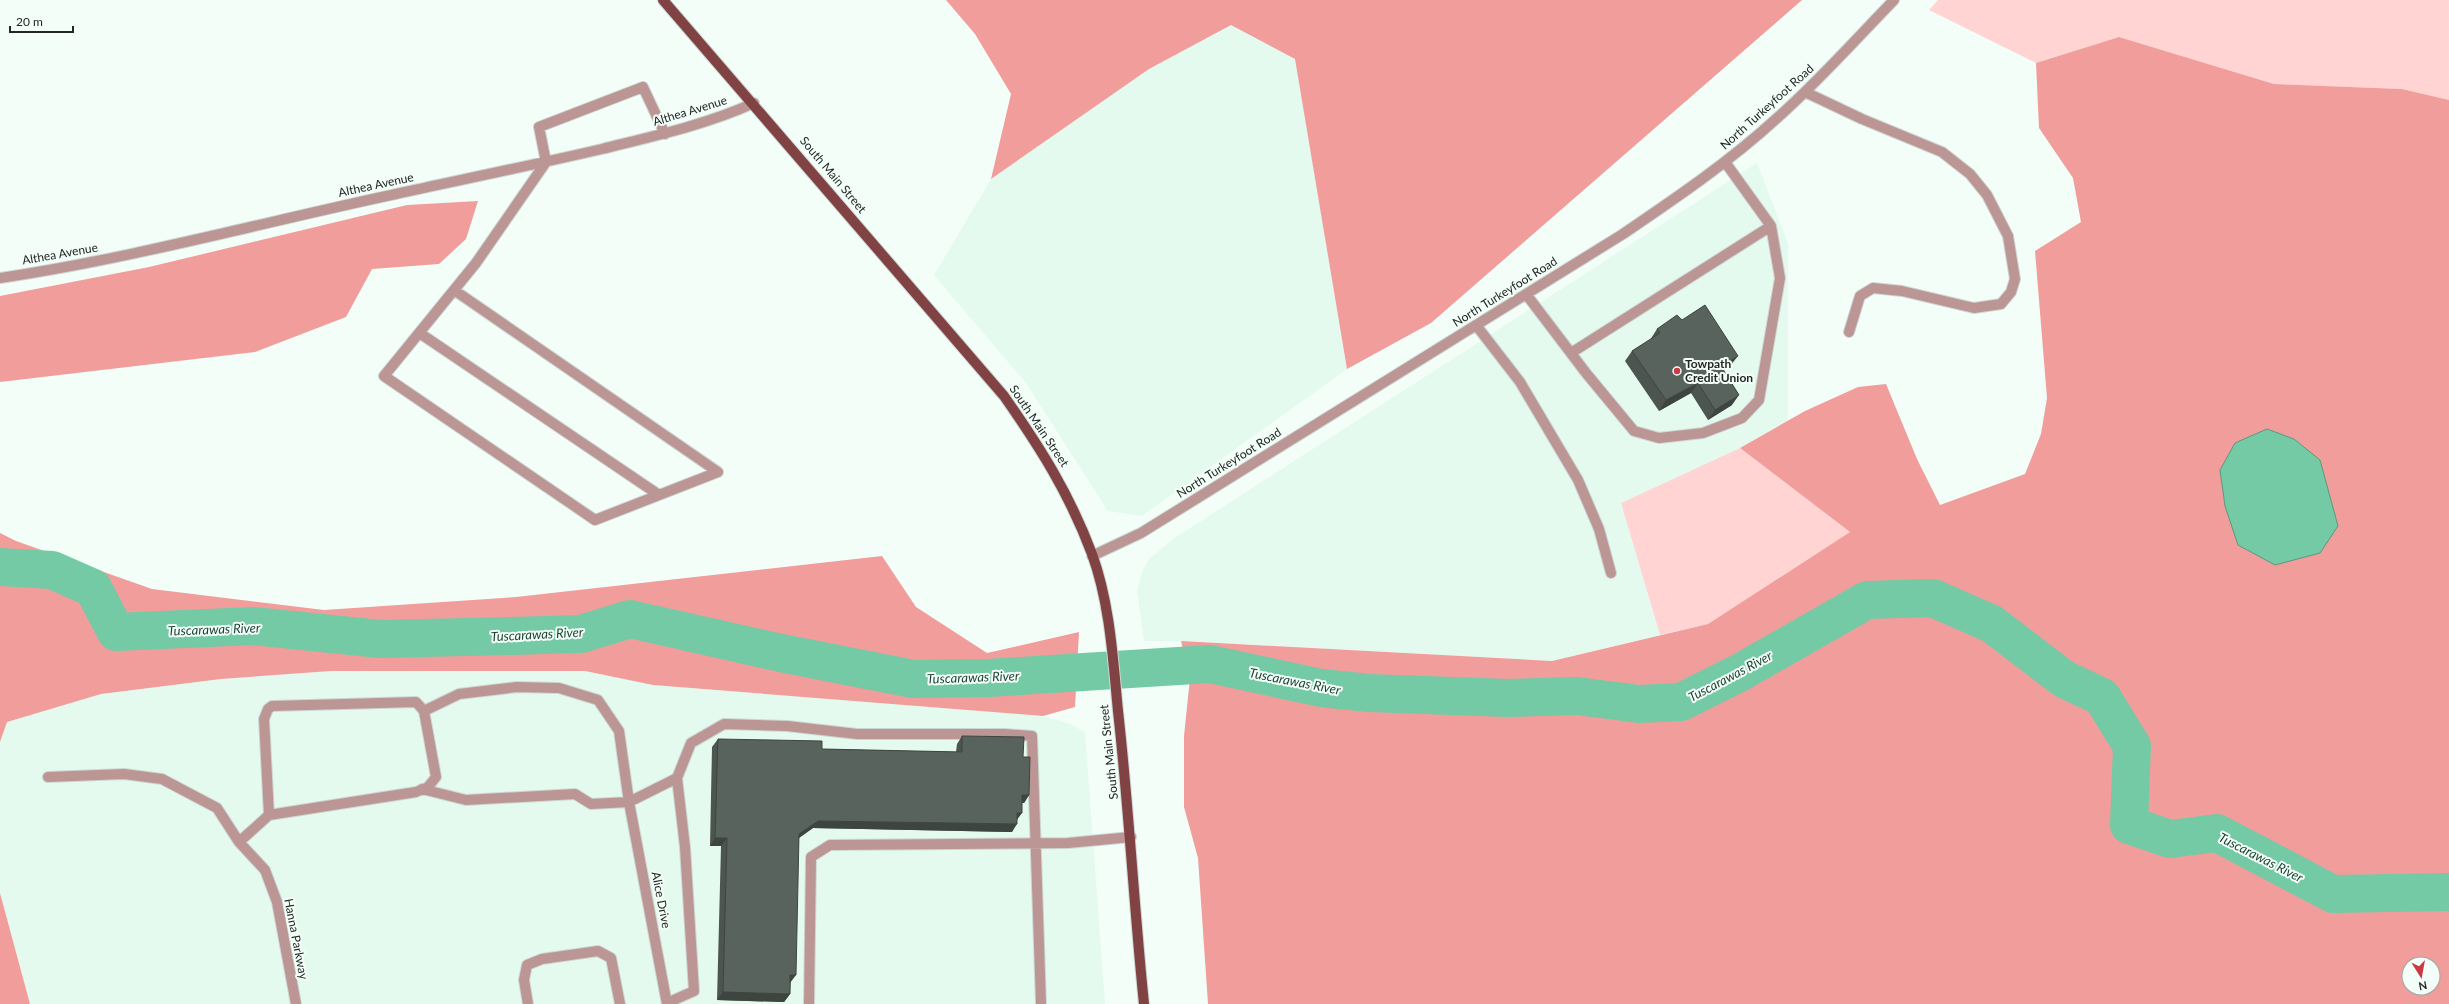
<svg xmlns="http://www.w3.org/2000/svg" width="2449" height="1004" font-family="Lato,sans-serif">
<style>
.built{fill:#e4faee}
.green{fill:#ffd4d3}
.forest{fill:#f19d9c;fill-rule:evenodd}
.water{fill:#74caa4;stroke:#5b997e}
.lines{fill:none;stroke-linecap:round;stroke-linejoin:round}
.river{stroke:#74caa4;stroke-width:38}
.minor-casing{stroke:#cdd7d3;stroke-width:12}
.major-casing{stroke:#cdd7d3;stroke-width:12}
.minor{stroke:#bc9695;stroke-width:10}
.major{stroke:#804243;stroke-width:10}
.wall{fill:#4c5550}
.shaded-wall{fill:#3e4541}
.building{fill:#58635d;stroke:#3e4541}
.poi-dot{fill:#ca3a46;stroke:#f3fef9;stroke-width:1.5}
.labels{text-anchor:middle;stroke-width:4;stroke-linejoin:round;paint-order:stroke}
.street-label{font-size:12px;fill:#222724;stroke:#f3fef9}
.poi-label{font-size:12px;font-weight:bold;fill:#222724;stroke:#f3fef9;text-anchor:start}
.water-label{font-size:13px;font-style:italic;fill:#193f2f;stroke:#f3fef9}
</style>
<rect width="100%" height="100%" fill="#f3fef9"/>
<!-- built -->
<path class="built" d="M1231,24L1295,59L1347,369L1142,516L1108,511L1026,383L934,275L991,179L1149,69Z
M1757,163L1788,244V420L1740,448L1621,503L1660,635L1552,661L1181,641H1144L1137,591L1142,572L1148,560L1173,539Z
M331,671H585L653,685L1043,716L1067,723L1085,732L1105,1004H30L0,893V742L7,722L101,694L221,679Z"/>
<!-- green -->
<path class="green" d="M1938,0H2449V100L2402,89L2274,84L2119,37L2036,63L1929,10Z
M1740,448L1850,532L1708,624L1660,635L1621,503Z"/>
<!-- forest -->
<path class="forest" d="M946,0H1802L1431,323L1347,369L1295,59L1231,25L1149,69L991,179L1011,94L975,34Z
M2119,37L2274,84L2402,89L2449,100V1004H1208L1198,858L1184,807V736L1190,678L1181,641L1552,661L1708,624L1850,532L1740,448L1805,411L1858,387L1886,384L1917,459L1940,505L2025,474L2041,434L2047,398L2035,251L2081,222L2073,178L2039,128L2036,63ZM2409,964H2433V988H2409Z
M478,201L466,239L439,264L372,269L346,317L255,352L0,382V296L149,267L407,205Z
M0,533L16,541L152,589L324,610L516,597L882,556L916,607L987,653L1079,632L1075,707L1043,716L653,685L585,671H331L221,679L101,694L7,722L0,742Z
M0,893L30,1004H0Z"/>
<!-- water -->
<path class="water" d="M2267,429L2294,439L2320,460L2338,526L2320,553L2275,565L2238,545L2225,506L2220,470L2235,443Z"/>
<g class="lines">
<!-- river -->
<path class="river" d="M0,567L52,570L93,588L116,632L253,626L380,639L512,636L581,634L630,619L781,653L913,679L988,678L1210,664L1321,688L1369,693L1508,698L1577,696L1639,704L1681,702L1739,673L1867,600L1933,598L1992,624L2064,679L2102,697L2132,746L2129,825L2170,839L2217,833L2333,894L2449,892"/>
<!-- minor casing -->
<g class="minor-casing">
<path id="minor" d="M1805,92L1862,119L1942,152L1970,174L1987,195L2008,236L2015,279L2011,292L2001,304L1974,308L1902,291L1873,288L1860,296L1849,332
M0,278C134,258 264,222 396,194C465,179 533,165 602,149C654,136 705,125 754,103
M454,290L718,472L595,520L384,376L476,263L546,162L539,127L643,87L665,134
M1526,294L1586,373L1634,431L1659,438L1703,433L1742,418L1759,400L1780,278L1771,226L1725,162
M1476,325L1520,382L1578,480L1599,529L1611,573
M421,334L659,495
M1571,353L1771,226
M1092,556L1141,533L1623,234C1676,198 1729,162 1776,119C1818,82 1855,40 1894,0
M424,711L459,694L517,687L559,688L598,700L619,731L629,802L667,1004
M48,777L124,774L162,779L217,808L239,842L265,870L277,902L296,1004
M422,789L466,800L575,794L591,804L629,802L677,778
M239,842L269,815L416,792L428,787L436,777L424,711L416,702L272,706L268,709L264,719L269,815
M667,1003L694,991L685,847L677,778L691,743L724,724L787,726L857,734H1005L1032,736L1041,1004
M528,1004L524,980L527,965L542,959L598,951L611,958L620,1004
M809,1004L811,857L830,845L1068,843L1131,837"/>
</g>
<!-- major casing -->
<g class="major-casing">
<path id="major" d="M663,0L1004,396C1041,449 1069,493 1092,554C1110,603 1113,660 1118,711C1129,809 1134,907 1144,1004"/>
</g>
<!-- minor -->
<use href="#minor" class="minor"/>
<!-- major -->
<use href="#major" class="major"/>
</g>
<!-- wall -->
<path class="wall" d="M1682,320L1730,366L1723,370L1732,405L1708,420L1691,393L1659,411L1625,361L1632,351L1650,340L1657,329Z
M962,736L1023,757L1029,795L1024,803H1022L1017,820L1012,832L813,828L799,838L790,994L784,1002L717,1000L721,846H710L712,747L718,739L822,749L956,752L957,744Z"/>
<!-- shaded-wall -->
<path class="shaded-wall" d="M1738,356L1730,366L1714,376L1721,366Z
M1698,383L1691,393L1659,411L1666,400Z
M1739,395L1732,405L1708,420L1715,410Z
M1022,795H1029L1024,803H1017Z
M1017,813H1022L1016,821Z
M818,821L1017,824L1012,832L813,828L793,842L799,834Z
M715,838H727L721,846H710Z
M790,975H796L790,983Z
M723,992L790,994L784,1002L717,1000Z"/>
<!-- building -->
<path class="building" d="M1705,305L1738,356L1721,366L1739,395L1715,410L1698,383L1666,400L1632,351L1660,333L1657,329L1677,315L1682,320Z
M962,736L1024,737L1023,757H1030L1029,795H1022V813H1017V824L818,821L799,834L796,975H790V994L723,992L727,838H715L718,739L822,741V749L962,752Z"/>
<!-- markers -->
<circle class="poi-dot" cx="1677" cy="371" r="4"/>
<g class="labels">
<!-- street labels -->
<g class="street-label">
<text transform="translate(1767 107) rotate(-42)" y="4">North Turkeyfoot Road</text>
<text transform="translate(690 111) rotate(-17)" y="4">Althea Avenue</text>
<text transform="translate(833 175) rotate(50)" y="4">South Main Street</text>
<text transform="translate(376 185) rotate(-12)" y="4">Althea Avenue</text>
<text transform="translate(60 254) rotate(-10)" y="4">Althea Avenue</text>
<text transform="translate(1505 292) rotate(-32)" y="4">North Turkeyfoot Road</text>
<text transform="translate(1039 426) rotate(56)" y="4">South Main Street</text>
<text transform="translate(1229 463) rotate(-32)" y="4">North Turkeyfoot Road</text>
<text transform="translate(1109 752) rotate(-96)" y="4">South Main Street</text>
<text transform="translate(661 900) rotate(79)" y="4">Alice Drive</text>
<text transform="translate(296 939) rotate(79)" y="4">Hanna Parkway</text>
</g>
<!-- poi labels -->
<g class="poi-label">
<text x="1685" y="368">Towpath<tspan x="1685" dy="14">Credit Union</tspan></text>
</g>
<!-- water labels -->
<g class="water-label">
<text transform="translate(214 629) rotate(-2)" y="5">Tuscarawas River</text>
<text transform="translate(537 634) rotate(-3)" y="5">Tuscarawas River</text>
<text transform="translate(1730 676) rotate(-28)" y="5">Tuscarawas River</text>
<text transform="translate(973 677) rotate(-2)" y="5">Tuscarawas River</text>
<text transform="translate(1295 681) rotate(11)" y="5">Tuscarawas River</text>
<text transform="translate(2261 857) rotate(27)" y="5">Tuscarawas River</text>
</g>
</g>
<!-- north arrow -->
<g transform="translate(2421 976) rotate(169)"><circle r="19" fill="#f3fef9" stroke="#9fa8a4"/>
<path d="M0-3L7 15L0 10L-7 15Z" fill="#ca3a46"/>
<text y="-6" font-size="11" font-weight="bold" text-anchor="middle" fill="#222724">N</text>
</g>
<!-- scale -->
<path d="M10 26v6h63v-6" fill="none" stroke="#222724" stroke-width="2"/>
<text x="16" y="26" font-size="12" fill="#222724" stroke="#f3fef9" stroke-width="3" paint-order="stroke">20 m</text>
</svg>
